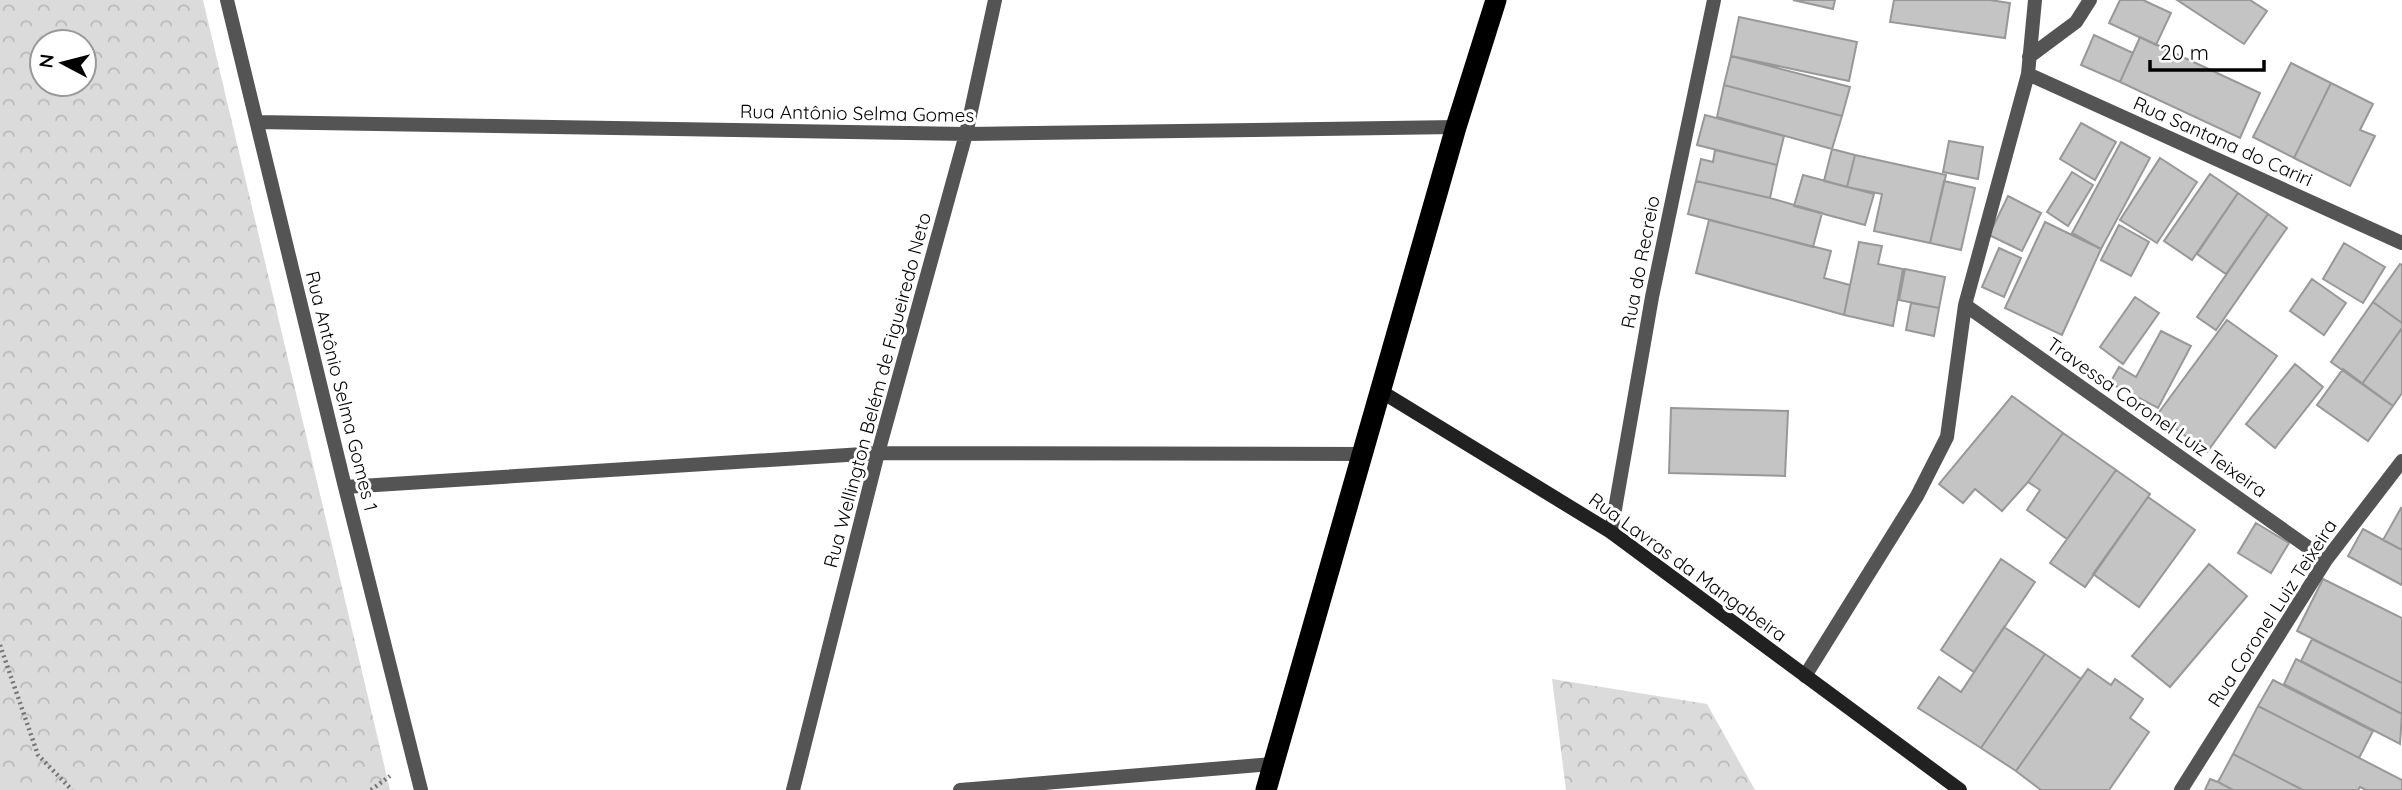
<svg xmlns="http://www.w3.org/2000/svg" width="2402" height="790" font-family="Quicksand,sans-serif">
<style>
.forest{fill:url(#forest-crowns);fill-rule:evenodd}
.building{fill:#c4c4c4;stroke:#989898;stroke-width:2}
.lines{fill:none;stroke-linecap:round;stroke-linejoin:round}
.path{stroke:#767676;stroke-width:4.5;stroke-dasharray:2 3.5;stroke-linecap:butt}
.street{stroke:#545454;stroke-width:14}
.secondary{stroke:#212121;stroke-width:14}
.highway{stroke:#000;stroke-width:21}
.labels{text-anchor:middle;stroke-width:6;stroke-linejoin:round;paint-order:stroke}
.street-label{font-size:19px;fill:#000;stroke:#fff}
</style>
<defs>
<pattern id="forest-crowns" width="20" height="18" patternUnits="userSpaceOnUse" patternTransform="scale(1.75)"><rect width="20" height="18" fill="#dbdbdb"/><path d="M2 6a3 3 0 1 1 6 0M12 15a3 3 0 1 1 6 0" fill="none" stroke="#bababa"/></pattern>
</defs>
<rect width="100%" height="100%" fill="#fff"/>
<!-- forest -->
<path class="forest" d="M0,0H203L390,790H0ZM84,42V84H42V42Z
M1552,679L1707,704L1755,790H1566Z"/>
<!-- building -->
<path class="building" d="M1793,0H1835L1833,9Z
M1894,0H1990L2010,3L2005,38L1890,22Z
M2120,0H2143L2171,13L2156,45L2109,23Z
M2177,0H2250L2267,11L2244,44Z
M1739,17L1857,42L1849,81L1731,56Z
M2094,35L2133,53L2120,82L2081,65Z
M2140,37L2260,93L2240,138L2120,82Z
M1731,56L1850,87L1842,116L1724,85Z
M2291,63L2331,83L2294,158L2253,137Z
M2331,83L2373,104L2360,130L2375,136L2350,186L2294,158Z
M1724,85L1842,116L1832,149L1717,117Z
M1705,115L1784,136L1777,165L1697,145Z
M2081,123L2116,142L2095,180L2060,159Z
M1949,141L1983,147L1978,179L1943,172Z
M2121,142L2150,158L2101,249L2072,233Z
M1832,149L1855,155L1847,187L1824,181Z
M1715,150L1777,165L1770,198L1696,181L1701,159L1713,162Z
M1855,155L1946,175L1930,243L1874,231L1882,194L1847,187Z
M2160,158L2197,182L2157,243L2120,220Z
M2072,172L2093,185L2068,226L2047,212Z
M2210,174L2238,193L2192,260L2164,241Z
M1803,175L1874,194L1865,225L1794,206Z
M1696,181L1770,198L1822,213L1813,247L1688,214Z
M1944,181L1975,188L1961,250L1930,243Z
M2238,193L2268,214L2226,274L2197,254Z
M2008,196L2041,213L2022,251L1989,235Z
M2268,214L2287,228L2216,330L2197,317Z
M1709,220L1831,251L1824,278L1850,285L1844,315L1696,273Z
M2045,222L2101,249L2062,335L2005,308Z
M2119,225L2149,242L2131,276L2101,260Z
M1859,242L1882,246L1878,264L1903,269L1893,326L1844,315Z
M2344,243L2385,267L2363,303L2323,279Z
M1999,248L2021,258L2004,297L1982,287Z
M2400,264L2402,265V323L2373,302Z
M1905,269L1945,277L1939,308L1899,300Z
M2312,279L2346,303L2324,335L2290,311Z
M2135,297L2159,313L2123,364L2100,347Z
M2373,302L2402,323V328L2362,384L2331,362Z
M1911,303L1939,308L1934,336L1906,330Z
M2227,320L2277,356L2207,452L2157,415Z
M2402,328V393L2393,406L2362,384Z
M2161,331L2191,346L2158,408L2110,383L2119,367L2136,377Z
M2295,364L2323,387L2275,448L2246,424Z
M2343,369L2393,406L2368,441L2317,405Z
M2012,396L2063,433L2028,482L2002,511L1975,489L1963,503L1939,484Z
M1671,408L1788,411L1785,476L1669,473Z
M2063,433L2116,470L2067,539L2027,510L2040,490L2028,482Z
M2116,470L2150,494L2085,587L2050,563Z
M2148,497L2195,530L2139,607L2093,574Z
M2401,508L2402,509V550L2383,540Z
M2256,523L2289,543L2271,573L2238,553Z
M2363,529L2402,550V585L2348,556Z
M2001,559L2035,582L1974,672L1941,650Z
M2209,564L2247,596L2170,687L2132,656Z
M2323,579L2402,618V683L2297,631Z
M2004,627L2045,654L1981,748L1918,708L1939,677L1961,692Z
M2312,639L2402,683V714L2301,661Z
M2045,654L2081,679L2016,771L1981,748Z
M2296,659L2402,714L2400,744L2284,684Z
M2088,669L2111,685L2115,679L2143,699L2130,718L2149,732L2109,790H2041L2016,771Z
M2273,680L2373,731L2359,758L2258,706Z
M2258,706L2402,780V790H2366L2360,787L2358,790H2303L2233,754Z
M2233,754L2303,790H2233L2218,782Z
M2210,779L2218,782L2233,790H2205Z"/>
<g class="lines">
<!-- path -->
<path class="path" d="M0,645L38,755L72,790
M371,790L390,776"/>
<!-- street -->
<path class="street" d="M227,0L345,487L421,790
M2029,57L2076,22L2090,0
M2028,74L2402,243
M257,122L966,134L1456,127
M1965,305L2326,560
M345,487L878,453L1364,454
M1611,532L1652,297L1714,0
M1805,676L1917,496L1947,437L1965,305L2028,74L2035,0
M793,790L878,453L966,134L995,0
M960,790L1273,764
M2181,790L2326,560L2402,461"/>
<!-- secondary -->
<path class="secondary" d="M1382,392L1611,532L1960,790"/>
<!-- highway -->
<path class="highway" d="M1266,790L1456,127L1496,0"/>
</g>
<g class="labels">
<!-- street labels -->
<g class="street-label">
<text transform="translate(857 113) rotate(1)" y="7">Rua Antônio Selma Gomes</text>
<text transform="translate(2223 141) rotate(24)" y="7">Rua Santana do Cariri</text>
<text transform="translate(1640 262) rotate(-79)" y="7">Rua do Recreio</text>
<text transform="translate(877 390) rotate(-75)" y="7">Rua Wellington Belém de Figueiredo Neto</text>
<text transform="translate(342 391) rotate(76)" y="7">Rua Antônio Selma Gomes 1</text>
<text transform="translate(2157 417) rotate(35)" y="7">Travessa Coronel Luiz Teixeira</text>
<text transform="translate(1688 567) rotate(36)" y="7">Rua Lavras da Mangabeira</text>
<text transform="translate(2272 613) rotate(-57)" y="7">Rua Coronel Luiz Teixeira</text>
</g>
</g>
<!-- north arrow -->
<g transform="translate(63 63) rotate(277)"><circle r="33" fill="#ffffff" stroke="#999999" stroke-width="2"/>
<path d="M0-5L12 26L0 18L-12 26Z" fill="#000000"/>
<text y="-10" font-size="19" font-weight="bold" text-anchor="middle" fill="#000000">N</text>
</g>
<!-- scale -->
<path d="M2150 60v10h114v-10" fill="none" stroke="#000000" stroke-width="3.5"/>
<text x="2160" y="60" font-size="21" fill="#000000" stroke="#ffffff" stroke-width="5" paint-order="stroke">20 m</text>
</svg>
